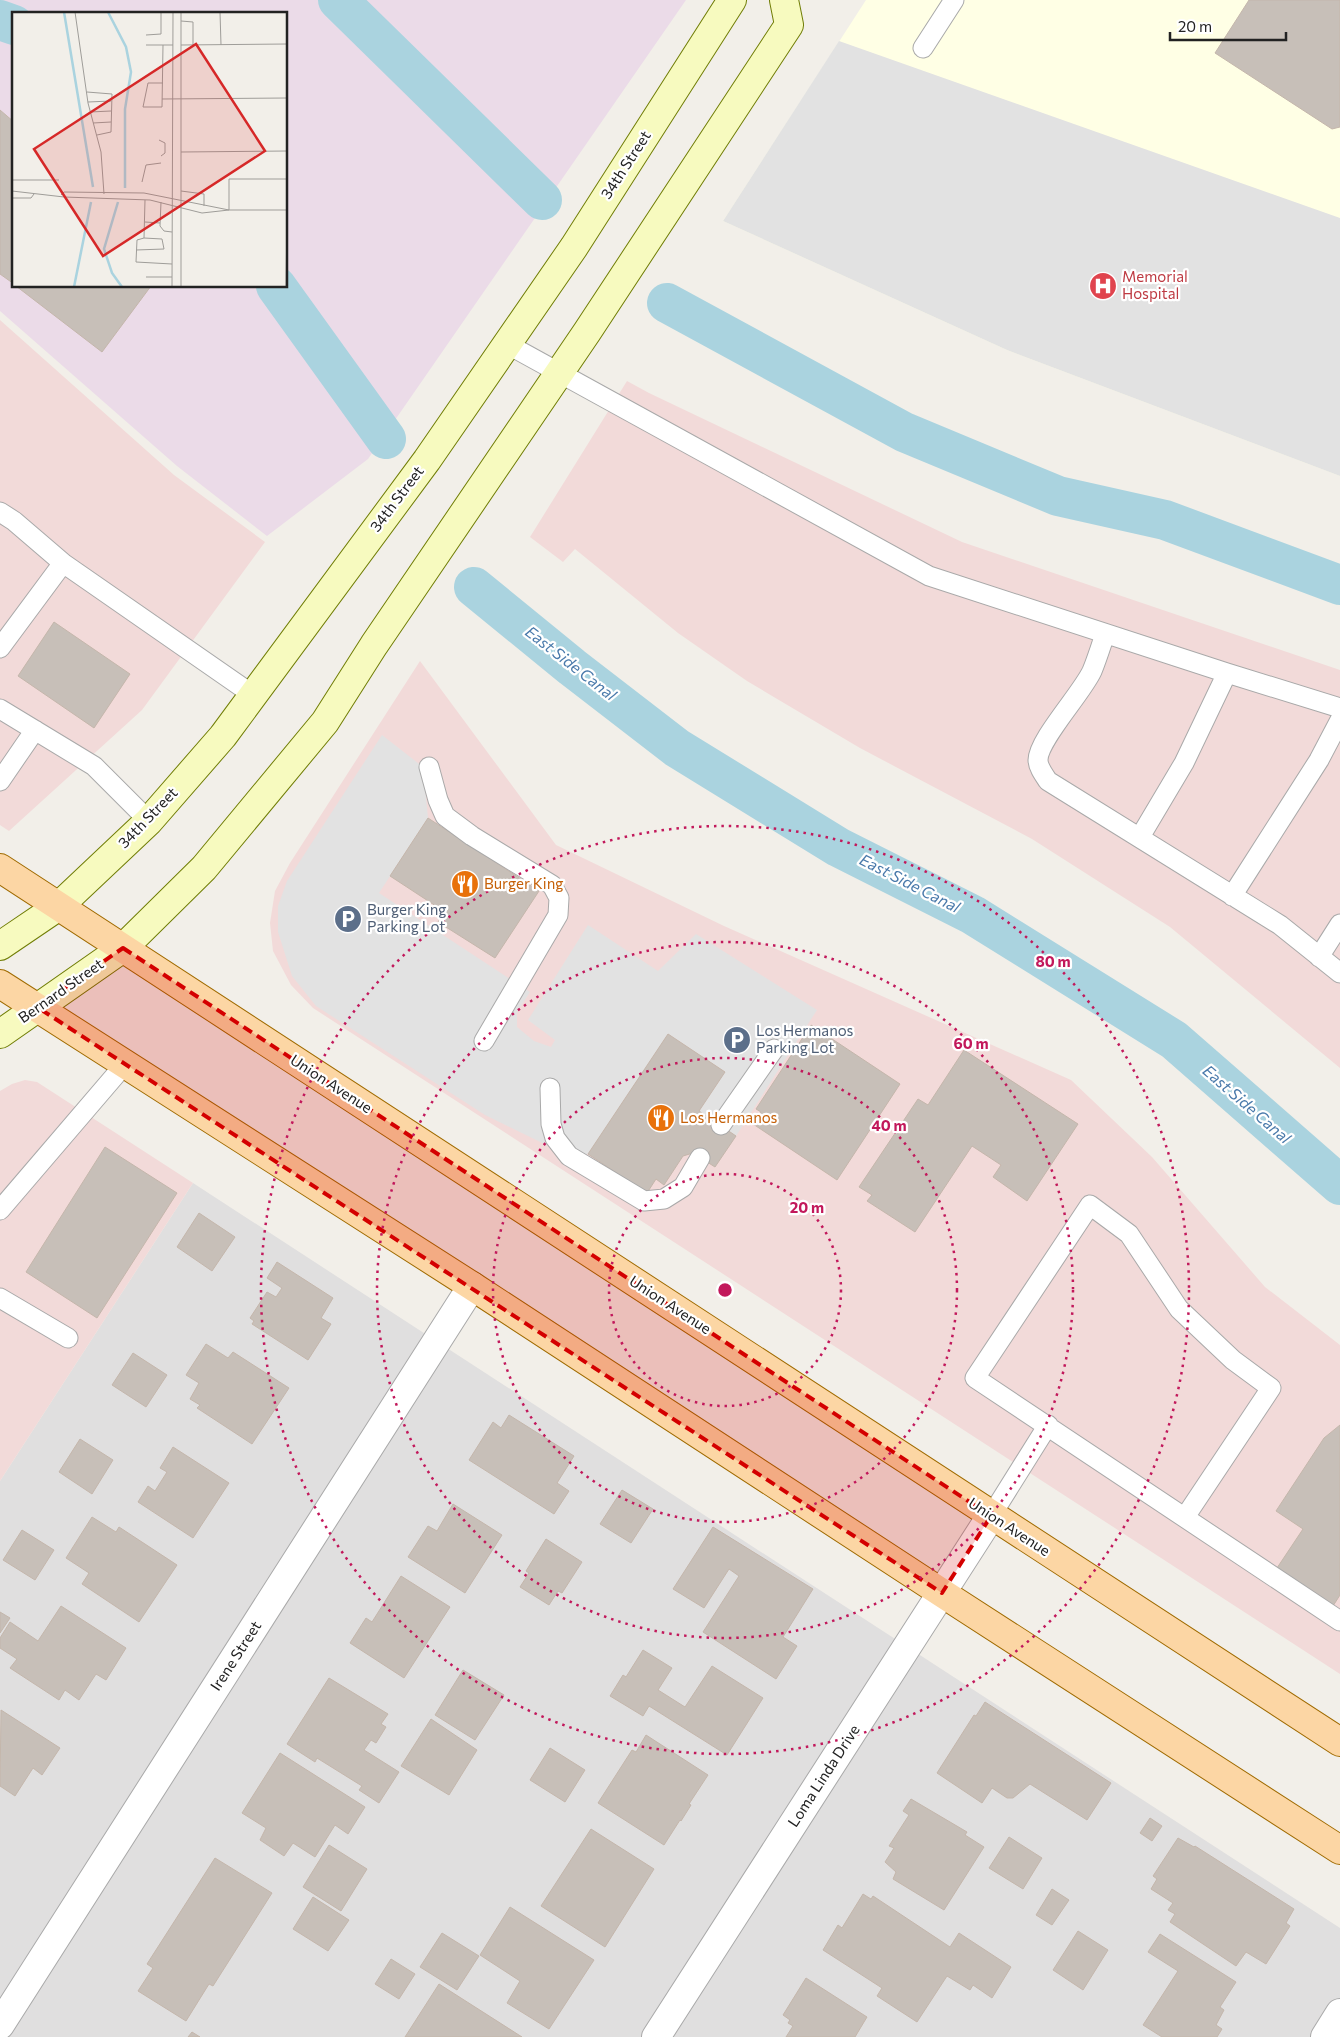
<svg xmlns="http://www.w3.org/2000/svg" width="1340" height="2037" font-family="Commissioner,sans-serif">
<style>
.residential{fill:#e0dfdf}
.commercial{fill:#f2dad9}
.industrial{fill:#ebdbe8;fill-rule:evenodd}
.education{fill:#ffffe5}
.parking{fill:#e2e2e2}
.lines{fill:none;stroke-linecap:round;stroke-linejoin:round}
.canal{stroke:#aad3df;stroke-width:40}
.building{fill:#c7bfb8;stroke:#c4b6ab}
.lane-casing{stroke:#a9a9a9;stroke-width:21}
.street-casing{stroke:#a9a9a9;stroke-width:30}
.secondary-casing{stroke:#707d05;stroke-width:30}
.primary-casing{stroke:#a06b00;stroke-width:30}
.lane{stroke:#fff;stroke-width:19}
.street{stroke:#fff;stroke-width:28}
.secondary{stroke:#f7fabf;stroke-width:28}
.primary{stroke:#fcd6a4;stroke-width:28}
.marked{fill:#d40000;fill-opacity:0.2;stroke:#d40000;stroke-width:4;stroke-dasharray:10 6;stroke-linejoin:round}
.ring{fill:none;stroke:#c2185b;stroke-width:2.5;stroke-dasharray:2.5 5}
.labels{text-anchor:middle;stroke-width:4.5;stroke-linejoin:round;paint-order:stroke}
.street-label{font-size:15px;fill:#222;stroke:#fff}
.health-label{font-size:15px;fill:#be3a42;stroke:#fff;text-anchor:start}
.food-label{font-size:15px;fill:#c56008;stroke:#fff;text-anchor:start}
.service-label{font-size:15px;fill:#4e5e75;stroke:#fff;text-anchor:start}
.water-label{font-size:16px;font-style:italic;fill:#4a7aab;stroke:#fff}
.inset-river{fill:none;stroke:#aad3df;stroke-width:2.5}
.inset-road{fill:none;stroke:#9f9d99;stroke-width:1}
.view{fill:#d62828;fill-opacity:0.15;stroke:#d62828;stroke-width:2.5}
.inset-edge{fill:none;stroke:#222;stroke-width:2.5}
.centre{fill:#c2185b;stroke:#fff;stroke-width:2.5}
.ring-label{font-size:15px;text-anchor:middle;font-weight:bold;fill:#c2185b;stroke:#fff;stroke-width:4.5;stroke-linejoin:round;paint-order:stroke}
</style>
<rect width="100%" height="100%" fill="#f2efe9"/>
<!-- residential -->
<path class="residential" d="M193,1183L1340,1928V2037H0V1481Z"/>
<!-- commercial -->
<path class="commercial" d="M0,320L174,475L265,542L142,710L9,831L0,825Z
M627,381L649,393L962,542L1340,670V1068L1170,927L1032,839L860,748L747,681L678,633L575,549L563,562L530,537Z
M420,661L556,845L724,926L1071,1080L1152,1157L1265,1287L1340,1345V1674L313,1008L291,985L273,951L270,923L275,891L290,863Z
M25,1080L37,1082L193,1183L0,1481V1091L12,1084Z"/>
<!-- industrial -->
<path class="industrial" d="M0,0H686L368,459L267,536L177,466L0,311ZM14,14H286V286H14Z"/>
<!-- education -->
<path class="education" d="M866,0H1340V476L1007,350L723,221Z"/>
<!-- parking -->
<path class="parking" d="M839,41L1340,218V476L1007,350L723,221Z
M382,735L423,767L428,818L379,893L530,992L517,1012V1027L534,1041L551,1047L555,1040L528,1020L588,925L658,971L696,934L817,1010L736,1136L699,1111L725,1072L668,1034L588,1154L569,1156L485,1115L316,1006L292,976L278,932V906L287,881Z"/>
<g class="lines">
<!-- canal -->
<path class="canal" d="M338,0L542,200
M0,20L14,25
M276,286L386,439
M667,303L904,432L1058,496L1165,520L1340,585
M474,587L572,667L677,748L838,847L973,915L1174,1040L1340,1185"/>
</g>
<!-- building -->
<path class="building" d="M1249,0H1340V127L1332,129L1215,53Z
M0,110L14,122V284L0,274Z
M16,286H151L102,352Z
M54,622L130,674L94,728L18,676Z
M428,818L539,891L495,958L438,922L445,912L390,876Z
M811,1025L900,1084L837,1180L753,1124L761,1112L756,1109Z
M668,1034L725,1072L699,1111L736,1136L715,1167L693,1153L683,1156L664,1185L656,1179L647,1193L588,1154Z
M964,1050L1078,1124L1027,1201L993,1177L1001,1165L972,1146L915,1232L867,1201L872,1195L859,1187L918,1099L928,1105Z
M105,1147L177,1193L97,1318L26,1272Z
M199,1213L235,1237L212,1271L177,1247Z
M277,1262L333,1298L321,1318L331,1324L308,1360L252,1324L254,1321L250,1318L267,1292L276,1297L282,1288L267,1278Z
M206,1344L228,1358L233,1352L289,1388L252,1444L197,1408L200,1405L190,1399L199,1383L186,1375Z
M133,1353L167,1375L146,1407L112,1385Z
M509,1415L574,1456L557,1483L569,1491L554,1514L469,1460L493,1422L501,1428Z
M1340,1425V1595L1333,1606L1277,1568L1303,1529L1276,1511L1324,1438Z
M80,1439L113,1460L92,1494L59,1472Z
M173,1447L229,1483L193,1538L138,1502L148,1486L155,1491L167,1472L160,1468Z
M622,1490L653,1509L631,1543L600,1524Z
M453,1504L502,1535L465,1593L408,1557L428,1526L437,1531Z
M92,1517L116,1532L119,1527L177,1565L139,1622L82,1584L89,1573L66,1558Z
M713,1527L813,1589L783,1637L797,1646L776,1679L703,1632L739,1576L729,1569L704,1608L673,1589Z
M22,1530L54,1550L35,1580L3,1560Z
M546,1539L582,1562L562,1593L558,1591L549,1605L520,1587L529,1573L526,1571Z
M401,1576L450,1607L404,1678L350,1643L366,1618L372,1622Z
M61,1606L126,1648L106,1680L96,1674L79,1700L65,1690L59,1700L10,1668L17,1659L0,1648V1638L10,1622L38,1641Z
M0,1612L10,1618L0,1633Z
M643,1650L672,1668L658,1690L685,1707L712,1666L763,1698L727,1755L649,1706L643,1716L610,1696L623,1675L626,1677Z
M463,1670L504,1695L475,1740L435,1715Z
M329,1678L388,1714L381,1724L386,1727L376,1743L371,1740L364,1750L399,1772L379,1803L359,1790L362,1786L317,1758L315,1762L287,1744Z
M985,1702L1111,1783L1087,1820L1030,1784L1013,1798H1007L992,1788L982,1803L937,1773L974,1715L976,1716Z
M1,1710L60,1748L42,1775L33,1768L15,1796L0,1786Z
M431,1719L477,1750L449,1795L401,1766Z
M646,1735L708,1775L689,1804L691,1805L681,1821L680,1820L664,1845L598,1803L632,1750L636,1752Z
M550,1748L585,1770L565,1802L530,1780Z
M280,1753L365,1807L348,1834L335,1825L315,1857L293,1843L284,1856L260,1840L266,1828L242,1813Z
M911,1799L967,1832L965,1835L984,1847L944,1910L893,1879L896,1872L885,1862L894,1848L889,1846L909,1815L903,1811Z
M1150,1818L1162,1826L1152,1841L1140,1833Z
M591,1829L654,1869L605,1947L541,1906Z
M1009,1837L1042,1858L1023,1889L989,1868Z
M1178,1838L1194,1847L1195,1846L1294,1909L1286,1923L1290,1926L1266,1964L1246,1952L1236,1966L1170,1922L1175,1914L1168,1910L1173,1903L1151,1889L1157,1879L1153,1876Z
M329,1845L367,1869L341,1911L303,1887Z
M215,1858L272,1893L213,1986L209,1984L186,2021L138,1991L153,1968L147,1964Z
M1052,1889L1069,1900L1052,1925L1036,1915Z
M863,1894L871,1899L873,1896L950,1947L959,1933L1011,1967L992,1998L973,1985L970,1990L947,1976L917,2022L877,1996L882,1988L823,1950L838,1925L842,1928Z
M313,1897L349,1920L328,1951L293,1929Z
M510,1907L594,1960L549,2029L507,2003L520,1981L480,1955Z
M1078,1931L1108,1950L1083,1990L1053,1970Z
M442,1933L479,1956L457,1990L420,1967Z
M1160,1934L1236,1982L1220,2007L1224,2010L1216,2025L1222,2029L1217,2037H1162L1143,2025L1178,1971L1148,1952Z
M391,1959L415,1974L399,1999L375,1984Z
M806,1978L867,2017L855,2037H786L793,2026L788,2023L790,2020L783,2015Z
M439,1984L522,2037H405Z
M192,2032L200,2037H188Z"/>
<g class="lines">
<!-- lane casing -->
<g class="lane-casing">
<path id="lane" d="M923,48L954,0
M507,344L929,576L1227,673L1340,708
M0,512L14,521L63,563L253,695
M1105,634C1101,646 1097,659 1092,671C1082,693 1038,740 1038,760C1038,767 1044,775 1048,781L1280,925L1340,973
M0,648L63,563
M0,709L94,766L149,821
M429,767L438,800L445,816L472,836L552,885L559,898L558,915L484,1041
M0,781L35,730
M1140,837L1184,763L1227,673
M1232,896L1319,760L1340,720
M1319,957L1340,924
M550,1088L551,1124L555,1138L569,1156L644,1201L664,1199L683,1187L700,1158
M721,1125L774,1049
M0,1210L125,1064
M0,1298L68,1338
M991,1516L1048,1425
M1185,1517L1271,1388L1233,1360L1179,1309L1129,1234L1090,1205L975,1378L1340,1621"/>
</g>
<!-- street casing -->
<g class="street-casing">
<path id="street" d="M0,2025L472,1286
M656,2037L991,1516
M1325,2037L1340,2013"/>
</g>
<!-- secondary casing -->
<g class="secondary-casing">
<path id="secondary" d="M0,946L59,906L149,821L223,736L427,460L574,247L732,0
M0,1034L123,948L204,868L325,722L374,645L587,332L789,25L784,0"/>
</g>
<!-- primary casing -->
<g class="primary-casing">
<path id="primary" d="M0,868L1340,1742
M0,984L472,1286L942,1593L1340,1850"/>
</g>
<!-- lane -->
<use href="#lane" class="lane"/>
<!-- street -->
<use href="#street" class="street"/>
<!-- secondary -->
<use href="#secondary" class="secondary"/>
<!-- primary -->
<use href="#primary" class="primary"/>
</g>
<!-- marked area -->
<path class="marked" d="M123,948L991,1516L942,1593L37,1007Z"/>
<!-- distance rings -->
<g class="ring">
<circle cx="725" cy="1290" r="116"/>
<circle cx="725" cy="1290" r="232"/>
<circle cx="725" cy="1290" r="348"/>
<circle cx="725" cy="1290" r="464"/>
</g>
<!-- icons -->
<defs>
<g id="hospital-disc" transform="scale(1.4375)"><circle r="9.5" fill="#e0444e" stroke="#fff"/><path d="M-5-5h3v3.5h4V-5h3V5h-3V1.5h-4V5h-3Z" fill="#fff"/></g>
<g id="restaurant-disc" transform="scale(1.4375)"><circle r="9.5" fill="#e8710a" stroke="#fff"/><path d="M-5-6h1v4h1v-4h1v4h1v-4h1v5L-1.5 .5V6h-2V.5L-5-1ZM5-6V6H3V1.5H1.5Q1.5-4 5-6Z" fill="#fff"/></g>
<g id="parking-disc" transform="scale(1.4375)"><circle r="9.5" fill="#5c6f8a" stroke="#fff"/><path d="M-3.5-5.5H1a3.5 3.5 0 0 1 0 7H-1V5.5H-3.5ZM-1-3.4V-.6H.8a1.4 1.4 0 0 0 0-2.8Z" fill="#fff"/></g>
</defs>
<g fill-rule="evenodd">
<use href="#hospital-disc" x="1103" y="286"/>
<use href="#restaurant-disc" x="465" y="884"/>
<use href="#parking-disc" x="348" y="919"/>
<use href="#parking-disc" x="737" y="1040"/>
<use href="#restaurant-disc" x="661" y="1118"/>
</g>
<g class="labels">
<!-- street labels -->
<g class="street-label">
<text transform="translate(626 165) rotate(-57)" y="5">34th Street</text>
<text transform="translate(397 499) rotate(-53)" y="5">34th Street</text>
<text transform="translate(148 818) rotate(-46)" y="5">34th Street</text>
<text transform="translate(61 991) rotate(-35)" y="5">Bernard Street</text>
<text transform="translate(331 1084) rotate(33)" y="5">Union Avenue</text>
<text transform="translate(670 1305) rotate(33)" y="5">Union Avenue</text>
<text transform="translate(1009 1527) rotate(33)" y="5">Union Avenue</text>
<text transform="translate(236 1656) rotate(-57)" y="5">Irene Street</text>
<text transform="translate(824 1776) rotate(-57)" y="5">Loma Linda Drive</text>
</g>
<!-- health labels -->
<g class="health-label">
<text x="1122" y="282">Memorial<tspan x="1122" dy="17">Hospital</tspan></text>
</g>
<!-- food labels -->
<g class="food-label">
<text x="484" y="889">Burger King</text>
<text x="680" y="1123">Los Hermanos</text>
</g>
<!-- service labels -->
<g class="service-label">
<text x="367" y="915">Burger King<tspan x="367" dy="17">Parking Lot</tspan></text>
<text x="756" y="1036">Los Hermanos<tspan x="756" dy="17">Parking Lot</tspan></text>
</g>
<!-- water labels -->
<g class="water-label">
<text transform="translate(571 663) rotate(38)" y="6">East Side Canal</text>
<text transform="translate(910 883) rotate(27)" y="6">East Side Canal</text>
<text transform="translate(1247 1104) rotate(41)" y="6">East Side Canal</text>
</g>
</g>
<!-- overview -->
<g transform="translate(12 12)">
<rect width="275" height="275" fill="#f2efe9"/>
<path class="inset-river" d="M52,0L81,175M96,0L114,35L119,60L113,97V176M106,190L92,237L100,261L110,275M62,275L79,190"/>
<path class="inset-road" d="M63,0L76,91L89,140L92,182M169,0V275M208,0L209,33M169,9L181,10V33M134,23L149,22V0M134,33H161M169,33L275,32M151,71H136L131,95H150L151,33M75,80L100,82L99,120L85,123M150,87L275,86M76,90L99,89M78,100L99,99M81,111L99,110M147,128L153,131V141L149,144M169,140L275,139M0,168H47M130,170L134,153L149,151M0,179L52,185L138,188L190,201L217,198M169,179L192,182V194M49,183L52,180L132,181L217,198H275M0,186H19L22,182M133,188L132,226L125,228L124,250L160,252M149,190L148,214L152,219L160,220M217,198V167H275M133,210L148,211M124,238L152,237L150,227L132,226M134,265H160M160,275L161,0M274,275L275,208"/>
<path class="view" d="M184,32L253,139L91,244L22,137Z"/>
<rect width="275" height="275" class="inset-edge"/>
</g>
<circle cx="725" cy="1290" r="8" class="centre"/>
<g class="ring-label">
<text x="1053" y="967">80 m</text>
<text x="971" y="1049">60 m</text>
<text x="889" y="1131">40 m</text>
<text x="807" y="1213">20 m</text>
</g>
<!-- scale -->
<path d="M1170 32v8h116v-8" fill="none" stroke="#222222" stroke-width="2.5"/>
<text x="1178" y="32" font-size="15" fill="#222222" stroke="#ffffff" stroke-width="4" paint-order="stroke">20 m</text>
</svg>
